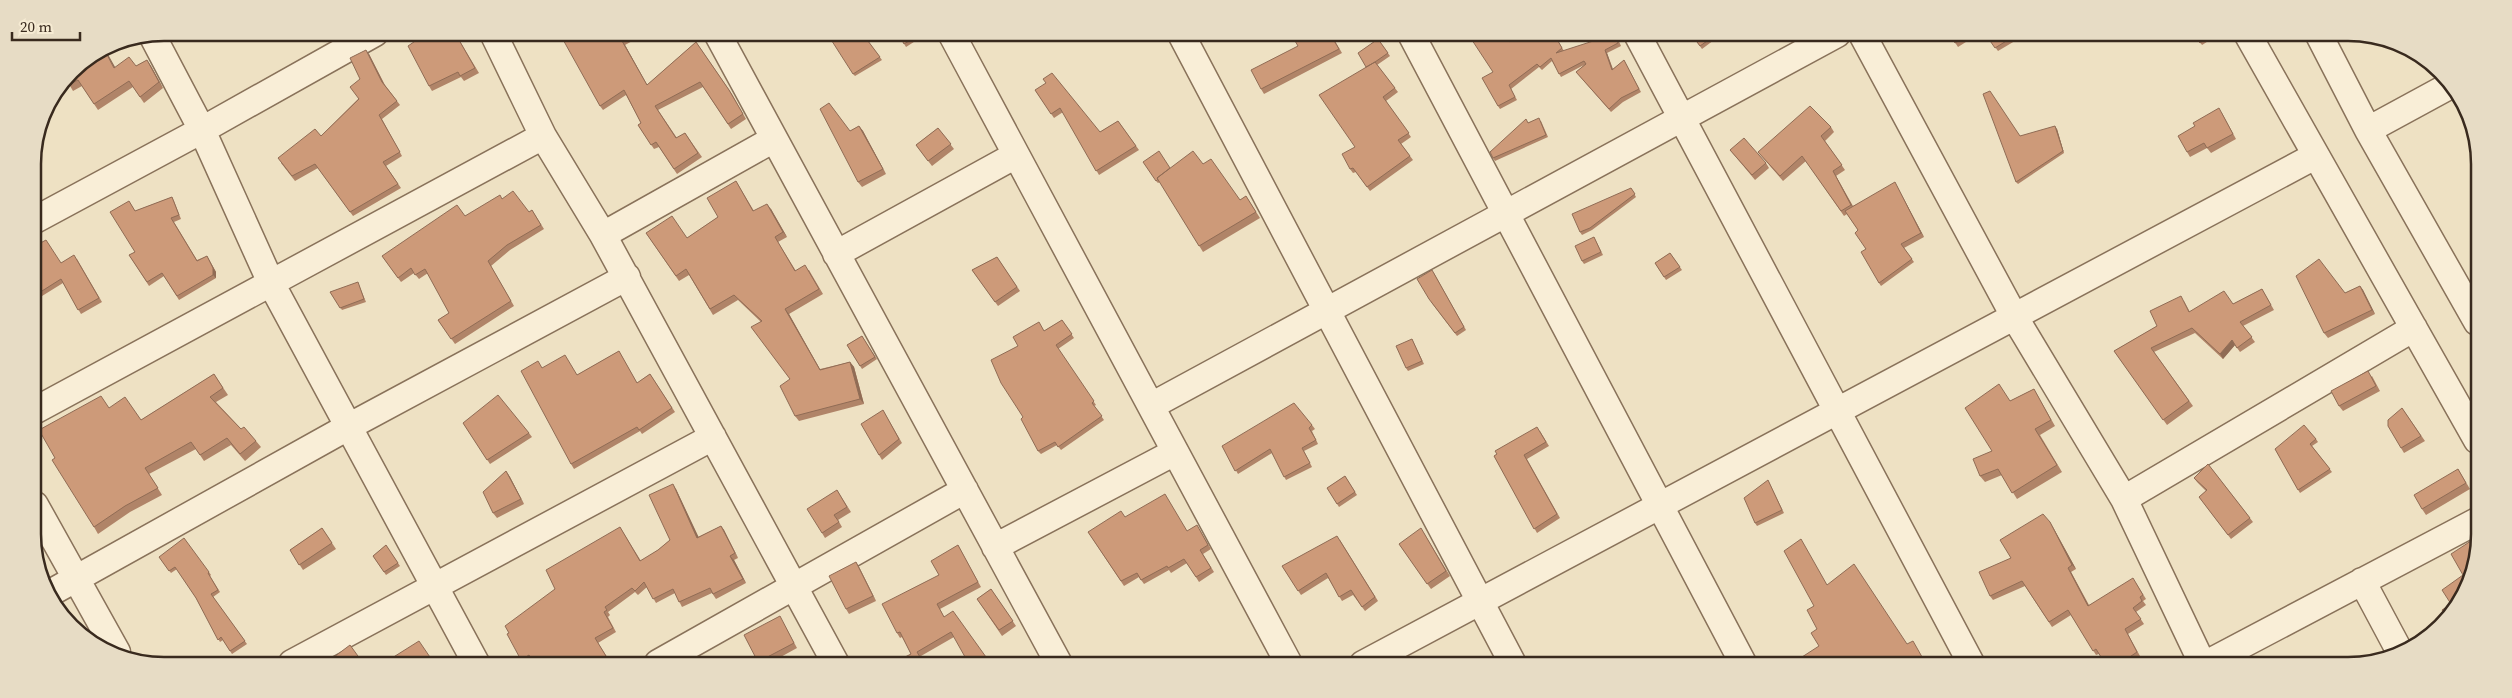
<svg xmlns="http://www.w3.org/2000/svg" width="2512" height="698" font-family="'Source Serif 4',serif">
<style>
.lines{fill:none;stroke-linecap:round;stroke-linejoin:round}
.minor-casing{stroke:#89725a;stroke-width:29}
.minor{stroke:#f9eed7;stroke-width:26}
.wall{fill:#b08468}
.shaded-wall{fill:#906c55}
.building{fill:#cd9a79;stroke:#906c55}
.rim{fill:none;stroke:#392a1e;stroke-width:2.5}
</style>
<rect width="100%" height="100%" fill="#eee1c3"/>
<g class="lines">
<!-- minor casing -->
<g class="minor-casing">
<path id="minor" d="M493,33L543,136L603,235L836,664
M717,33L1059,664
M951,33L1289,664
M1181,34L1513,664
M1411,34L1744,665
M1637,34L1972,665
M1862,34L2014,316L2124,499L2203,665
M152,35L202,130L271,283L476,663
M2248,35L2477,440
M2319,35L2368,130L2477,322
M2368,130L2449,86
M33,221L202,130L375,33
M603,235L774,139
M836,254L1016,155
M1151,406L1837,34
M34,411L543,136
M2124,499L2414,328
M35,505L117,652
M995,547L1175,452
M2362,581L2401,654
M52,592L348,427L627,277
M292,663L713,437
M658,663L965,490
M1363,664L2315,156
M2204,665L2477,521"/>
</g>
<!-- minor -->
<use href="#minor" class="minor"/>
</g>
<!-- wall -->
<path class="wall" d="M427,33H455L479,73L464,81L461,77L432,91L429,86Z
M566,33H647L625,45L647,85L696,42L732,94L746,119L731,129L703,87L658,110L677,138L685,133L702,157L677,174L659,147L654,149L638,125L641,123L626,95L603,110L600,106Z
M666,33H677L669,37Z
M862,33L882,60L855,76L853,74Z
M898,33H928L906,47Z
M1331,34L1342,53L1264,94L1261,89L1298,46Z
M1554,34L1564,51L1617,37L1621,46L1607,53L1613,69L1624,60L1641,92L1623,102L1611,112L1576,72L1584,65L1561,77L1552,61L1542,70L1539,67L1511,89L1517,100L1500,109L1498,106L1493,72L1509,42Z
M1691,34H1722L1702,49Z
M1743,34H1751L1746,38Z
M1950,35H1977L1958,47Z
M1986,35H2025L1998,51Z
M2195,35H2218L2202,45Z
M1378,39L1390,56L1377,65L1398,92L1386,101L1411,137L1401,144L1413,160L1370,191L1356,172L1353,173L1350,169L1355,147L1366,67Z
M369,54L385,85L400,105L382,119L402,156L386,166L401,188L353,216L318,168L295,181L281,163L321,136L358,99L360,79Z
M147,60L151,66L163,88L144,103L133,87L98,110L82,86L73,91L66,79L115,68L136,66Z
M1035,90L1100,132L1118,121L1139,150L1099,175L1063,112L1054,118Z
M2222,113L2236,139L2211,153L2207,148L2190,157L2187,152Z
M1541,121L1548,137L1495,161L1493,158L1529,122Z
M859,126L863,131L886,174L862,187L858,182L850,131Z
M1831,127L1834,132L1825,141L1845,170L1836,176L1853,206L1897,186L1924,237L1904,248L1914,262L1881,286L1879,283L1858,230L1847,214L1844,216L1806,161L1783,181L1758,152Z
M938,128L954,149L932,166L916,145Z
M2057,129L2064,153L2018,184L2016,182L2020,136Z
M1730,150L1766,163L1769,168L1755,180Z
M1203,164L1240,200L1246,196L1260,218L1203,252L1160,182L1158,183L1156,181L1170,168Z
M736,181L754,211L771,209L787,237L778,242L796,271L809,270L823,294L789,314L820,369L850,362L854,367L864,404L799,421L795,416L790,379L760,321L738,300L713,315L689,275L679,281L646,233L687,238L718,217Z
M1631,188L1636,197L1592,230L1582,235L1580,232Z
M172,197L174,201L181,219L174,222L197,260L207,256L216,272V278L179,300L164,276L149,286L129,255L135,252L129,201L135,211Z
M502,199L529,212L532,210L544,229L510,250L491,266L514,306L455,344L438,320L449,313L428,273L419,279L414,273L401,282L382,256L465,216Z
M1594,237L1603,255L1584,264L1582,261Z
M33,247L61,263L77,259L102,302L81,314L63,283L34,301Z
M1670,253L1682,270L1666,280L1655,263Z
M997,257L1020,291L998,306L972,270Z
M1434,273L1466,330L1457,336L1431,302Z
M359,285L366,302L342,310L330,292Z
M2360,286L2363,290L2375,314L2328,338L2324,333L2345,293Z
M2262,289L2274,310L2243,326L2255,342L2240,352L2235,345L2223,359L2195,333L2154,352L2193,406L2167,425L2114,351L2157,326L2184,301L2190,312L2233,304Z
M1062,320L1074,338L1058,349L1096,405L1094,406L1104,420L1061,450L1057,445L1041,454L1038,451L1023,417L1044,331Z
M862,336L877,359L862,369L847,345Z
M1412,339L1424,364L1408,371L1406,368Z
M619,351L637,383L650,374L675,412L642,434L640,431L574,469L571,464L542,368L577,375Z
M214,374L228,395L216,402L241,429L256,441L261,447L245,461L231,445L204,461L196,449L149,474L162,495L130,512L98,534L94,527L55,458L109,408L141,420Z
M2372,376L2380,391L2343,411L2339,406Z
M2034,389L2038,396L2055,426L2040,435L2062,472L2017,499L2002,475L1985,482L1980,476L1992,451L2010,401Z
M2402,408L2425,441L2404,453L2401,448Z
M883,410L902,443L882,460L879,455Z
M463,423L529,433L532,437L490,464Z
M1312,425L1315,429L1312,431L1318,444L1304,451L1312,467L1286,480L1272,453L1238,474L1222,446Z
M1540,431L1549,446L1527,459L1560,518L1537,533L1494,456Z
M2316,439L2318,442L2312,446L2332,472L2300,493L2275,449Z
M2208,464L2253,522L2231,539L2199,497L2206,491L2197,482L2194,478Z
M2458,469L2470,489L2426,515L2422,509Z
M506,471L510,477L524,504L497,518L493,513Z
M1345,476L1357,495L1339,507L1327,488Z
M1768,480L1784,513L1757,526L1755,523Z
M676,489L698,537L721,526L724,530L738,558L734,560L746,583L716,599L712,593L682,607L675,593L656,603L647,587L638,595L635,592L608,612L610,615L608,617L616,632L598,643L611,663H534L532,660L526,663H524L521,660L509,633L620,527L641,561L658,550L670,540Z
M837,490L851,512L838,520L842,527L825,538L822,533Z
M1125,517L1187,531L1200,530L1211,549L1203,554L1214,572L1199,582L1187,563L1171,573L1169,570L1144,584L1139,577L1124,586L1088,532Z
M2050,522L2076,569L2071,572L2089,605L2136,583L2146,599L2143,601L2146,605L2136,612L2144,624L2128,634L2140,656L2127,665H2106L2099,654L2096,655L2071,615L2052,627L2025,586L1993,600L1990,596L2011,558Z
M322,528L336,549L303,570L290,550Z
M1424,533L1450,576L1431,589L1399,544Z
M1340,540L1378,601L1365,611L1353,595L1342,601L1328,578L1301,595L1282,566Z
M386,545L400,566L386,575L373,556Z
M958,545L981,587L940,609L954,637L921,656L925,664H908L911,654L902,637L900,638L897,633L939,575Z
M159,557L209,572L211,575L210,576L220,592L213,597L247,644L232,654L223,640L220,642L196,598L177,569L171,573Z
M856,562L859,567L876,601L849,614L846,609Z
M991,589L1016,626L1002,636L977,599Z
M783,622L797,648L768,664H759L758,662Z"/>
<!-- shaded-wall -->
<path class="shaded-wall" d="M622,41L625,45L650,90L647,85Z
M104,49H105L119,74L114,68Z
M366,50L369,54L385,86L382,82Z
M1605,50L1607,53L1614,73L1612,70Z
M147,60L151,66L163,88L159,82Z
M859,126L863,131L886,174L883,169Z
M2055,126L2057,129L2064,153L2063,151Z
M1833,171L1836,176L1854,209L1851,205Z
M1895,182L1897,186L1924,237L1921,233Z
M767,204L771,209L787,237L783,232Z
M207,256L216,272V278L213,275Z
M2360,286L2363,290L2375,314L2372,310Z
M785,309L789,314L823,375L820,370Z
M2232,340L2235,345L2223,359L2220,354Z
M850,362L854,367L864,404L860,399Z
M506,471L510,477L524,504L521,499Z
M673,484L676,489L701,542L697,538Z
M2050,522L2053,527L2076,569L2072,565Z
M721,526L724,530L738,558L735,553Z
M730,556L734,560L746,583L743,579Z
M856,562L859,567L876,601L873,596Z
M2068,568L2071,572L2091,610L2088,606Z"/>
<!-- building -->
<path class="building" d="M427,33H455L475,68L460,76L458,72L429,86L408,46Z
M566,33H636L622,41L647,85L696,42L729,90L743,114L728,124L700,82L655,106L676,138L685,133L698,153L674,169L656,142L651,145L638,125L641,123L624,90L600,106L561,36Z
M836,33H862L880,57L853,74L830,38Z
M898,33H922L904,44Z
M1291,34H1330L1339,49L1261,89L1251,70L1298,46Z
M1468,34H1503L1509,42L1518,34H1554L1562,48L1556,53L1615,34L1618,43L1605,50L1612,70L1624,60L1639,89L1621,98L1609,109L1576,72L1586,64L1584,61L1559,74L1551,58L1540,67L1537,64L1509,85L1515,97L1498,106L1482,78L1493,72Z
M1691,34H1717L1700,46Z
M1950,35H1969L1955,43Z
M1986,35H2016L1995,48Z
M2195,35H2212L2200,43Z
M1378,39L1388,53L1375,62L1366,67L1358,53Z
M104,49L114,68L129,57L136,66L147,60L159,82L140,97L129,81L94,104L78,80L68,85L66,79L71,71Z
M366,50L382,82L397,101L379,115L400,152L383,162L398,184L350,212L315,164L292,176L278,158L315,129L321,136L359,99L350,87L360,79L350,58Z
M1375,62L1395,88L1383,97L1409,133L1398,140L1410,156L1367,187L1353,168L1350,169L1342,154L1355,147L1319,95Z
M1052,73L1100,132L1118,121L1136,146L1096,171L1060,108L1051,114L1035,90L1046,83L1043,79Z
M1990,91L2020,136L2055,126L2063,151L2016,182L1983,94Z
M829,103L850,131L859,126L883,169L858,182L820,109Z
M1810,106L1831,127L1821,136L1842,165L1833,171L1851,205L1841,211L1802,156L1780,176L1758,152Z
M2219,108L2233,134L2207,148L2204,143L2187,152L2178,136L2195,126L2193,123Z
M1539,118L1546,135L1493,158L1490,152L1526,119L1528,123Z
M938,128L951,144L928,161L916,145Z
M1744,138L1766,163L1752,175L1730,150Z
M1159,151L1170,168L1157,178L1158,179L1156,181L1143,162Z
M1193,151L1203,164L1211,159L1240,200L1246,196L1256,212L1199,246L1157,178Z
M736,181L753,211L767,204L783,232L775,237L795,271L805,265L819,289L785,309L820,370L850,362L860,399L795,416L780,386L790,379L751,327L762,321L734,295L710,309L686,269L676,276L646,233L672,216L687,238L718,217L707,198Z
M1895,182L1921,233L1901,244L1912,259L1879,283L1861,252L1866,249L1855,233L1858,230L1845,211Z
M1631,188L1635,194L1590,228L1580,232L1572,214Z
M513,191L529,212L532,210L541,225L507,245L488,261L511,301L451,339L438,320L449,313L425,269L415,275L411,268L398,278L382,256L457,205L465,216L500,195L502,199Z
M172,197L179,215L171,218L197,261L207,256L213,268V275L177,296L162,273L147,282L129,255L135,252L110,212L129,201L135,211Z
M1594,237L1601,252L1582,261L1575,246Z
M46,240L61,263L74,255L99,298L78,310L61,279L34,296L33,247Z
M1670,253L1680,267L1664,277L1655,263Z
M997,257L1017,287L995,302L972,270Z
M2319,259L2345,293L2360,286L2372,310L2324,333L2296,276Z
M1432,270L1464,327L1455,333L1429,299L1417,279Z
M358,282L364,299L340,308L330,292Z
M2262,289L2271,305L2240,322L2252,337L2237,348L2232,340L2220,354L2192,328L2151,348L2189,401L2163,420L2114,351L2157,326L2150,311L2181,296L2189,312L2224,291L2233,304Z
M1062,320L1072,334L1056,345L1094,401L1092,403L1102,416L1058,447L1055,442L1038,451L1021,419L1023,417L1001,383L991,360L1018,346L1013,337L1039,322L1044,331Z
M862,336L875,357L860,366L847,345Z
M1412,339L1422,361L1406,368L1396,346Z
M619,351L637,383L650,374L672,408L639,430L637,427L571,464L521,371L538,361L542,368L565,355L577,375Z
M2368,371L2376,386L2339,406L2331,391Z
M214,374L223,388L210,397L241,429L244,427L256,441L240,454L227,438L200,455L191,442L145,468L158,488L125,506L94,527L52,460L55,458L39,430L101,396L109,408L125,397L141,420Z
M1999,384L2010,401L2034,389L2051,420L2035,429L2057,465L2012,493L1998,469L1980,476L1973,459L1992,451L1965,408Z
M498,395L529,433L487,460L463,423Z
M1294,403L1312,425L1309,428L1316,440L1302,448L1310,463L1284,477L1270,449L1235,471L1222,446Z
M2402,408L2421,436L2401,448L2388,426V420Z
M883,410L899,439L879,455L861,424Z
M2304,425L2316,439L2310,444L2330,469L2298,490L2275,449Z
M1537,427L1546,442L1524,455L1557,514L1534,529L1494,456L1497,454L1495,451Z
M2208,464L2250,518L2228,535L2199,497L2207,490L2194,478Z
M2458,469L2466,483L2422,509L2414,495Z
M506,471L521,499L493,513L483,492Z
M1345,476L1355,492L1337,504L1327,488Z
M1768,480L1782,510L1755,523L1744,498Z
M673,484L697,538L721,526L735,553L730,556L743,579L713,594L710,588L679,602L673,589L653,599L644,582L635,591L632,588L605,607L607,610L604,612L613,628L595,638L609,661L605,663H534L529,655L521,660L507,634L509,633L505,626L555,589L546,570L620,527L640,561L658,550L670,540L649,495Z
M837,490L847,507L834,515L839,522L822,533L807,509Z
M1165,494L1187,531L1197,525L1208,545L1200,550L1211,568L1196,577L1184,559L1168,568L1167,566L1141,580L1137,573L1121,581L1088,532L1121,511L1125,517Z
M2043,514L2050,522L2072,565L2068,568L2088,606L2133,578L2143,595L2140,597L2142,601L2133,608L2141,619L2125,629L2137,652L2118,665H2106L2096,649L2093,651L2068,610L2049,622L2022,581L1990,596L1979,572L2011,558L2000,540Z
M322,528L332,543L299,565L290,550Z
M1421,528L1446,571L1427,584L1399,544Z
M1337,536L1375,597L1362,607L1351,590L1339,597L1326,573L1298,591L1282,566Z
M2477,537V560L2462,600L2447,617L2442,610L2451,604L2442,590L2463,575L2451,554Z
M184,538L209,572L208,573L218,590L211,594L245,641L230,651L221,637L218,640L196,598L175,567L169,571L159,557Z
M1801,539L1827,585L1854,564L1907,644L1913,641L1926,664L1807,665L1802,657L1819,646L1811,633L1817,629L1807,610L1814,606L1784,551Z
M386,545L398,563L384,572L373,556Z
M958,545L978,582L937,604L944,617L953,611L991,664H969L951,632L917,652L924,664H908L905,657L911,654L900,632L897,633L882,604L939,575L931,561Z
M856,562L873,596L846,609L829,576Z
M991,589L1013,621L999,630L977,599Z
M780,616L794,643L758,662L744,635Z
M419,641L434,663H384Z
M350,645L363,663H326Z
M748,659L750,664H738Z"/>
<!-- crop -->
<path d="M0 0H2512V698H0ZM164 41H2348A123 123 0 0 1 2471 164V534A123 123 0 0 1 2348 657H164A123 123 0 0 1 41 534V164A123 123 0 0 1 164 41Z" fill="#e7dcc5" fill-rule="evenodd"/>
<path class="rim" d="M164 41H2348A123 123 0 0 1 2471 164V534A123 123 0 0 1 2348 657H164A123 123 0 0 1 41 534V164A123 123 0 0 1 164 41Z"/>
<!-- scale -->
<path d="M12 32v8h68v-8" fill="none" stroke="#392a1e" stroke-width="2.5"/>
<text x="20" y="32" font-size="15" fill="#392a1e" stroke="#f6ebd3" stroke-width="4" paint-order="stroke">20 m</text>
</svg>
